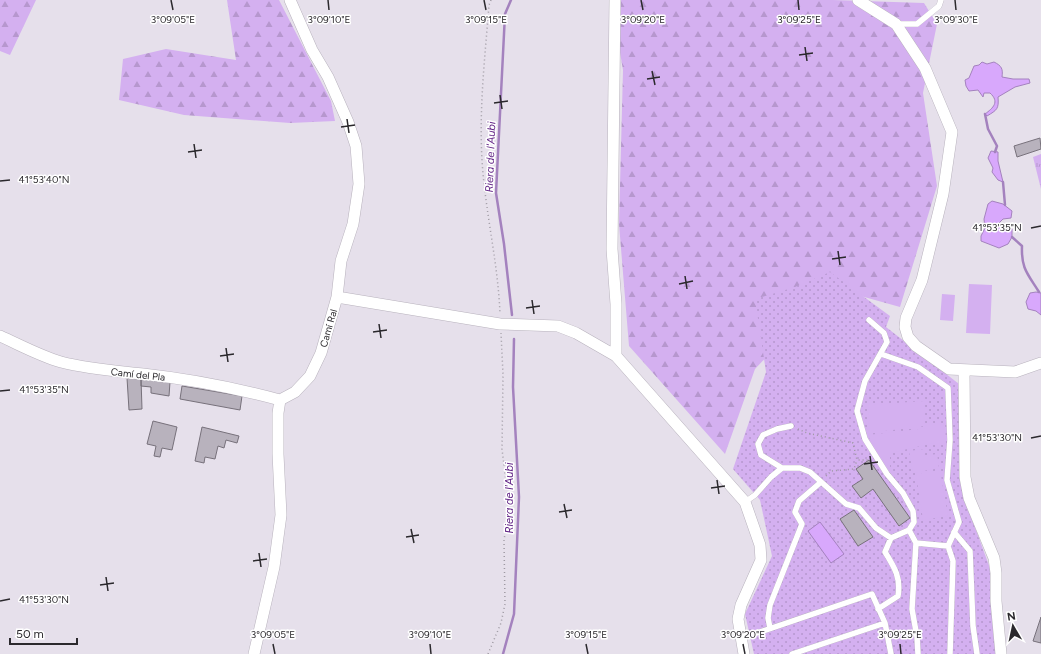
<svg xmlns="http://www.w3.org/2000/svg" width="1041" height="654" font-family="Figtree,sans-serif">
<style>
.grass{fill:url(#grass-tufts)}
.forest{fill:url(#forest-firs)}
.park{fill:url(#park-dots)}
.garden{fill:#d4b0f0}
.water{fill:#d8a8fc;stroke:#a482be}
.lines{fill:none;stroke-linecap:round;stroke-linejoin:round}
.stream{stroke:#a482be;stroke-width:2.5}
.building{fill:#b8b2bd;stroke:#77717b}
.service-casing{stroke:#b8b2bd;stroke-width:6}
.minor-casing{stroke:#b8b2bd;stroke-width:12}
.path{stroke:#9f9aa3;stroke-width:1.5;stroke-dasharray:1 3;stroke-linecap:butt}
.service{stroke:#fff;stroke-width:5.5}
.minor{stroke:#fff;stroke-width:11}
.ticks{fill:none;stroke:#2b292d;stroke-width:1.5}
.labels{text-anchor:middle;stroke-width:3;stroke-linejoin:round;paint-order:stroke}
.street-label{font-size:10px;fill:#2b292d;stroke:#fff}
.water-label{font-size:11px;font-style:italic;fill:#632687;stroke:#fff}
.ticks-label{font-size:10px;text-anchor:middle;fill:#2b292d;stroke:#fff;stroke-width:3;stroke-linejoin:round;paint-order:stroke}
</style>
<defs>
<pattern id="grass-tufts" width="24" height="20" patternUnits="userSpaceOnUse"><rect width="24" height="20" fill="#d4b0f0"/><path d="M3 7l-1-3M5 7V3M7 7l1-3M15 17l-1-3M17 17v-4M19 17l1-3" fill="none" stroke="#b697ce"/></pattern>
<pattern id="forest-firs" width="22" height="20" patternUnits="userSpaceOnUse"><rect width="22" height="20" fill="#d4b0f0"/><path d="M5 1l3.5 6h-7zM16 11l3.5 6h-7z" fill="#b697ce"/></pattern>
<pattern id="park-dots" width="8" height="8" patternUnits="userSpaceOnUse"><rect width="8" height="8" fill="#d4b0f0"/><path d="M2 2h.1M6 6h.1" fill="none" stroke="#b697ce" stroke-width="1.8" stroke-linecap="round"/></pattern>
</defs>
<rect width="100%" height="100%" fill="#e6e0eb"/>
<!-- grass -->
<path class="grass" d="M1041,154V189L1033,157Z"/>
<!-- forest -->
<path class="forest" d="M0,0H36L10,55L0,51Z
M227,0H279L331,101L335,121L290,123L184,115L119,100L123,59L166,49L236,60Z
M611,0H833L924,3L937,24L923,93L937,186L900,307L832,288L755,369L725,454L629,346L619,224L623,70Z"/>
<!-- park -->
<path class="park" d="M830,272L890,316L886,327L959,384L965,500L991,571L990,595L996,654H754L745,614L772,556L760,500L733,469L766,372L755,299L795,287Z"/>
<!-- garden -->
<path class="garden" d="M969,284L992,285L990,334L966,333Z
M942,294L955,295L953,321L940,320Z
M924,401L925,426L869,433L868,405Z
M945,424L946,443H934L890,453V471L875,453L868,435L927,428L928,425Z
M924,449L925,456L937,454L939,468L913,473L909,451Z
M940,470L948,516L923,520L916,474Z"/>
<!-- water -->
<path class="water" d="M982,62L987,64L994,62C1002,66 1003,69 1002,77L1013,79H1029L1030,83L1015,87L998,97C999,109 997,110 987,116L985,114C993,108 1000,102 990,93H984L983,97L978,90L969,91L966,86L965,80L969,78L974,66L979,65Z
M991,151L998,152V161L1003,182L998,180L992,172L993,168L988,158Z
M992,201L1003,204L1012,211L1011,218L1003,219L999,223L1003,228L1012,229V237L1008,244L999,248L981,241V236L985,228L984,219L988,204Z
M1036,292L1041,293V315L1036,311L1028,309L1026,302L1030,293Z
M820,522L844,554L831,563L808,531Z"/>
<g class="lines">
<!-- stream -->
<path class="stream" d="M511,0L505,14L496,193L504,244L512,315
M985,114L988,129L997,146L995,152
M1003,182L1005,205
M1012,237L1022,246C1021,269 1028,274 1039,292
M503,654L514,614L519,497L513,387L514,339"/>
</g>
<!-- building -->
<path class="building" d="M1040,138L1041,149L1017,157L1014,146Z
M127,378L141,379L142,409L129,410Z
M141,379L170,382L169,396L151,393V387L141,386Z
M182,386L242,396L240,410L180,399Z
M153,421L177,427L172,450L162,448L160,457L154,456L156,446L147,444Z
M202,427L239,436L237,443L226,440L224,448L218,446L215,459L205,457L204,463L195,461Z
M869,460L910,518L899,526L873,489L861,498L852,486L863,479L856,469Z
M854,510L873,537L858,546L840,519Z
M1041,617V643L1033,641Z"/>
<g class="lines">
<!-- service casing -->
<g class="service-casing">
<path id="service" d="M897,24H917L939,6L941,0
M881,354L918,367L948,388L950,440L947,480L959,522L948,546L916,543
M782,468L761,455L758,444L763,435L777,429L791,426
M745,502L755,495L771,477L782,468H800L810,472L846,504L859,508L876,528L891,538L909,530L914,522L913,511L903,493L887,474L865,439L857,411L865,381L887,342L884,333L869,320
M909,530L916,543L912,609L917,637L918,654
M954,532L970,551L973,626L977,654
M948,546L953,561L950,654
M878,609L898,596C901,578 895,568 885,552L891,538
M770,628L768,618L770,605L802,524L795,512L799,501L821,482
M754,634L872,594L885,623L891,654
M792,654L885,623"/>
</g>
<!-- minor casing -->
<g class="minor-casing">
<path id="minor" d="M615,0L612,249L616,304V356
M858,0L896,24L925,68L952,132L943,194L922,280L906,318L905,327L908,337L916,346L949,369L1015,372L1041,363
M337,297L500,324L558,326L576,333L616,356L745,502L760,545L761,560L741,605L738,619L744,654
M0,336C20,345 40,356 61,362C88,369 115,371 143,374C189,379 235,388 280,400
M964,371L965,477L969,498L994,558L996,573V601L1001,654
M254,654L274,567L281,515L278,454V413L280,400L295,392L310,376L321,353L337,297L341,261L353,224L359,184L356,146L348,122L328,77L312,50L290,0"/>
</g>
<!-- path -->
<path class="path" d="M491,0L489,5C485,57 479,108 482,160C485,211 498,262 500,314
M798,429L807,433L853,443L857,460H870
M826,476L831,471L854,469L857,460
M488,654L501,623L505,604L504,541L508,510L507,490L502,449L503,374L501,333"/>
<!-- service -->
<use href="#service" class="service"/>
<!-- minor -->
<use href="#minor" class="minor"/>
</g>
<!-- ticks -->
<path class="ticks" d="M171,0L173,10M328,0L329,10M484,0L486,10M641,0L643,10M798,0L799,10M955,0L956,10M805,47L807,61M799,55L813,53M652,71L655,85M647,79L660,77M500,95L502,109M494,103L508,101M347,119L349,133M341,127L355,125M194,144L196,158M188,152L202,150M0,181L10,180M1031,228L1041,226M838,251L840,265M832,259L846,257M685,276L687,289M679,284L693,281M532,300L534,314M526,308L540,306M379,324L381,338M373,332L387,330M226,348L228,362M220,356L234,354M0,391L10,390M1031,438L1041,436M870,456L872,470M864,464L878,462M717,480L719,494M711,488L725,486M564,504L567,518M559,512L572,510M411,529L414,543M406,537L419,535M259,553L261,567M253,561L267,559M106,577L108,591M100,585L114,583M0,601L10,599M273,644L275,654M430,644L431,654M586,644L588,654M743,644L745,654M900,644L901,654"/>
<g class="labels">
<!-- street labels -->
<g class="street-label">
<text transform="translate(328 328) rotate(-74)" y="4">Camí Ral</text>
<text transform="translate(138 374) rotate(6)" y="4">Camí del Pla</text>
</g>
<!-- water labels -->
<g class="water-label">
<text transform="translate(490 157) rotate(-88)" y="4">Riera de l'Aubi</text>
<text transform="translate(509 498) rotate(-90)" y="4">Riera de l'Aubi</text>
</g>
</g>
<g class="ticks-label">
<text x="173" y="23">3°09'05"E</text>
<text x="329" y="23">3°09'10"E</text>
<text x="486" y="23">3°09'15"E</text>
<text x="643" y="23">3°09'20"E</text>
<text x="799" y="23">3°09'25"E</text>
<text x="956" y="23">3°09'30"E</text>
<text x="44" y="183">41°53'40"N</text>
<text x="997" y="231">41°53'35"N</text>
<text x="44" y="393">41°53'35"N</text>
<text x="997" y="441">41°53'30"N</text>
<text x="44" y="603">41°53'30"N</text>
<text x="273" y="638">3°09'05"E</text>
<text x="430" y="638">3°09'10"E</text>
<text x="586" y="638">3°09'15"E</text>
<text x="743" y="638">3°09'20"E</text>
<text x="900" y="638">3°09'25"E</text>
</g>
<!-- north arrow -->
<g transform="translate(1013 626) rotate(351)" stroke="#ffffff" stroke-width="3" paint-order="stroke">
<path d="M0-3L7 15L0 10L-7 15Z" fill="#2b292d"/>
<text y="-6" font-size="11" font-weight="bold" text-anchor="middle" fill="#2b292d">N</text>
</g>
<!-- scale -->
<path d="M10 638v6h67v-6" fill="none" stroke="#2b292d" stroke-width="2"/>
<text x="16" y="638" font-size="12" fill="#2b292d" stroke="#ffffff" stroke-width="3" paint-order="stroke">50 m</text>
</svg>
